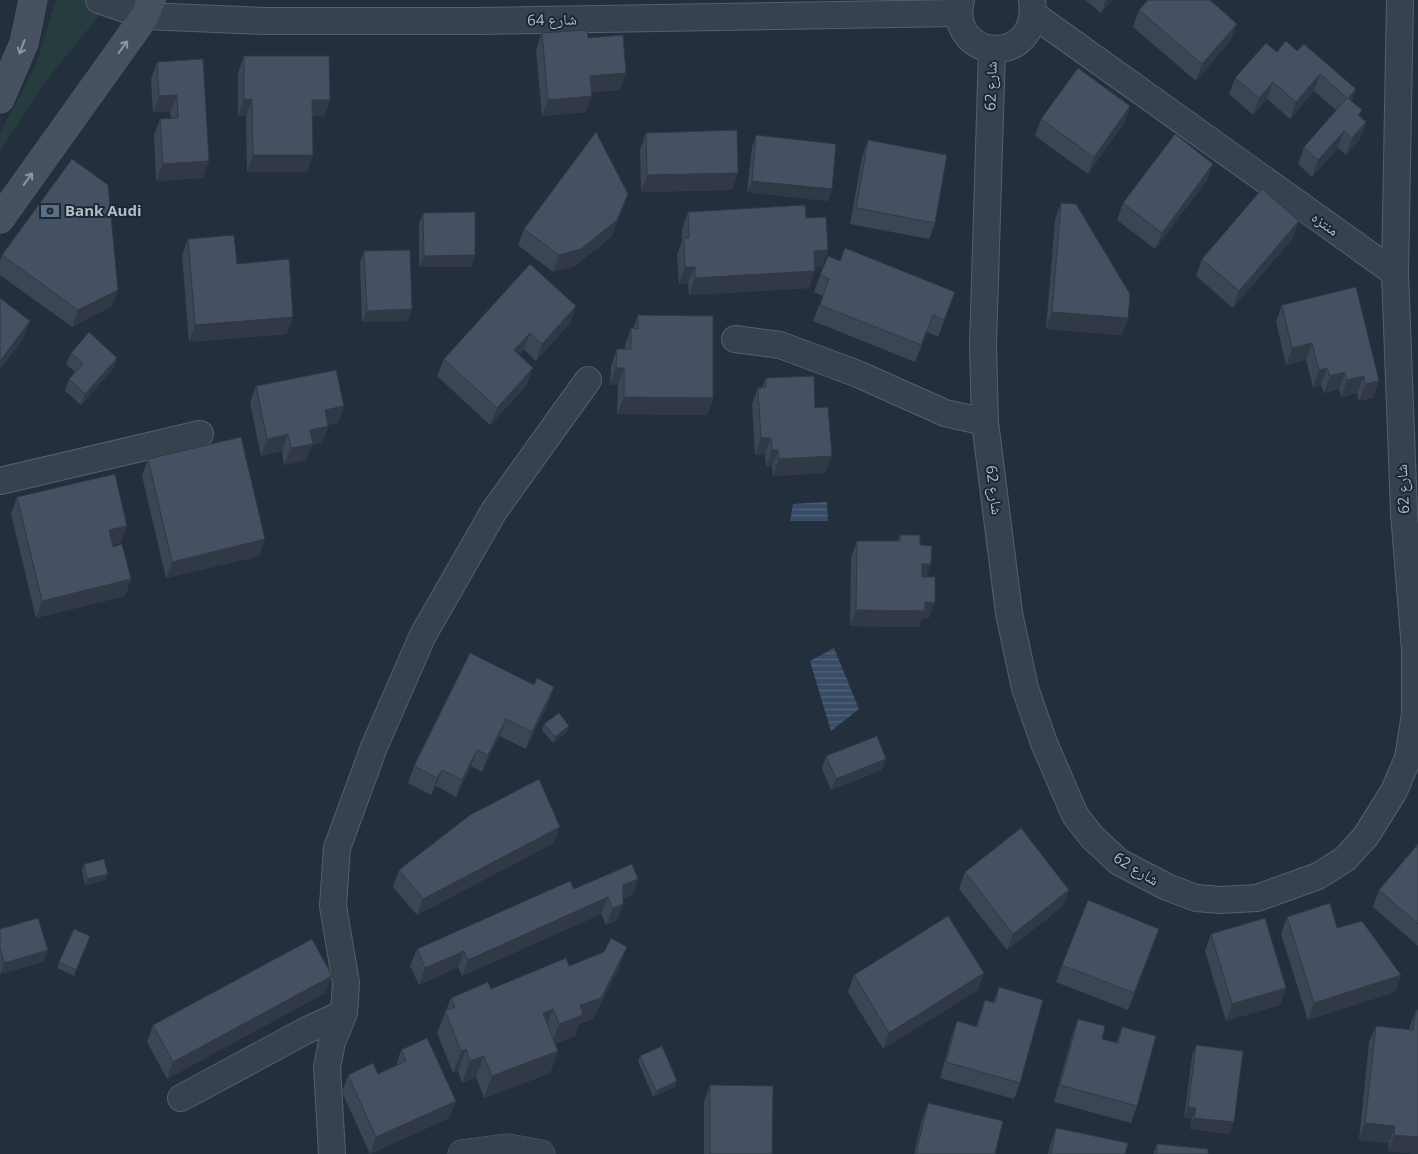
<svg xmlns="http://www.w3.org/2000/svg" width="1418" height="1154" font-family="'Open Sans','Noto Naskh Arabic',sans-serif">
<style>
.garden{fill:#263c3f}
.water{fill:url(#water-rules)}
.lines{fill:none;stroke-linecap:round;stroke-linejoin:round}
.minor-casing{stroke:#565f6c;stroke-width:28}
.tertiary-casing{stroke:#565f6c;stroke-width:29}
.secondary-casing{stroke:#565f6c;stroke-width:29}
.minor{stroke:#38414e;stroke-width:26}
.tertiary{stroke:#38414e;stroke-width:28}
.secondary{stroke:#465061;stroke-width:28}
.wall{fill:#3b4654}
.shaded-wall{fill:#303945}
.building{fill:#455162;stroke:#303945}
.oneway{stroke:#8e96a5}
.labels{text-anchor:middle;stroke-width:4;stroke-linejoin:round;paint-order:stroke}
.street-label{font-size:15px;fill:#b4bcc9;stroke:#1d2633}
.poi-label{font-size:15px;font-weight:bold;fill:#b4bcc9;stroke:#1d2633;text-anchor:start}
</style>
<defs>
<pattern id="water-rules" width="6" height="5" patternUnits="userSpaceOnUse" patternTransform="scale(1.25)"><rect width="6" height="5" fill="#394c67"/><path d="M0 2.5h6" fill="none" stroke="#53647b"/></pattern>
</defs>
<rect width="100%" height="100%" fill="#242f3e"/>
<!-- garden -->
<path class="garden" d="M56,0H84L103,11L48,78L0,151V133L36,65Z"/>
<!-- water -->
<path class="water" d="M827,502L828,521H790L793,504Z
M834,648L859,709L831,731L810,661Z"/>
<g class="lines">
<!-- minor casing -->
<g class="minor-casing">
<path id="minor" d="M99,0L145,16L265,21H478L958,13
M961,0C946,61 1041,69 1032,0
M1034,15L1395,273
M992,50L983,345L985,422L1009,613L1025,688L1044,743L1075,815L1092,837L1119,862L1167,887L1196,898L1221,900L1257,898L1318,876L1345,859L1366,836L1394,791L1408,758L1415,714V650L1404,513L1395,273L1400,0
M735,339L780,345L858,374L945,413L985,422
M0,481L200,434
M181,1098L305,1031L344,1013
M332,1154L327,1067L332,1042L344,1013L346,983L333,906L337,848L374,747L423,635L494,511L588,380"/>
</g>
<!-- tertiary casing -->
<g class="tertiary-casing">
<path id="tertiary" d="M462,1154L508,1148L541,1154"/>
</g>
<!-- secondary casing -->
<g class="secondary-casing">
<path id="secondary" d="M0,99L24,43L33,0
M0,219L145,16L151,0"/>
</g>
<!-- minor -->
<use href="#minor" class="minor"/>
<!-- tertiary -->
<use href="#tertiary" class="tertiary"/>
<!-- secondary -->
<use href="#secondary" class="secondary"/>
</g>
<!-- wall -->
<path class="wall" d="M1085,0H1112L1101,13Z
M1139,10L1231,40L1196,81L1133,27Z
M542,33L588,38L620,90L591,92L586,112L542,116L536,50Z
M1286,41L1351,101L1360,116L1366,122L1360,139L1346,155L1338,148L1312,177L1298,164L1304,147L1336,110L1314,91L1290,119L1267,99L1253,115L1229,94L1235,78L1277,52Z
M244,56L330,100L324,116H312L307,172H247L246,116H238V73Z
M203,59V178L156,181L154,135L160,119L171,118L170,112H153L151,79L157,62Z
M1130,106L1124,123L1088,174L1035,136L1041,119Z
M646,133L732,190L641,192L640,150Z
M756,135L832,189L828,201L747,192L752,147Z
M868,140L935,223L929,239L850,224L862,157Z
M1207,180L1155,249L1117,220L1123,203Z
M1061,203L1128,318L1122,335L1046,329L1055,220Z
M622,211L611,237L575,266L553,272L518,245L524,229Z
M688,212L828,250L822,267H815L809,288L689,295L688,283L679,284L677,255L682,241V229Z
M423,213L475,255L471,267H419V224Z
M1293,238L1233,308L1196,276L1202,259Z
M188,239L237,264L287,334L189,342L182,255Z
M364,251L408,321L362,322L360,263Z
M2,255L112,306L72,327L0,275V261Z
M840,261L955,292L938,337L927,332L915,362L813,321L823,296L814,292L820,275Z
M1282,305L1379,381L1373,398L1359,401L1357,393L1341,397L1339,389L1324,393L1321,385L1313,387L1306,360L1286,365L1276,322Z
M576,306L570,323L536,361L524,349L519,355L527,385L490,425L437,376L444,359Z
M638,315L713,398L707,415L617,414L618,385H610L611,366L617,349H625V345L631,328H633Z
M71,353L117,358L113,369L81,405L65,391L69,379L75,372L66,364Z
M766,378L815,408L825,473L773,476L772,466L766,467L765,454L755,455L752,404L758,388L762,387Z
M256,386L344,406L338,423L328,425V426L322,443L312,445L306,460L284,465L282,451L261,456L250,403Z
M148,459L259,556L166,578L142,476Z
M17,497L121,543L113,545L131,579L125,596L36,618L11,514Z
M900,535L920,545L927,577L935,603L928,619H922L919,627L850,626L851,558L857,541H897Z
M534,685L554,687L548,704L526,749L499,736L482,772L471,766L456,797L436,786L431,795L408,783L414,766Z
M544,724L567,732L553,743L542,730Z
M826,756L882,770L831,790L822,768Z
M554,843L417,915L393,887L399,870Z
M1418,844V946L1373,907L1379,890Z
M84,864L106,880L85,885L82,870Z
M965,872L1063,906L1007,950L959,889Z
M638,879L632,895L623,899L617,920L606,925L601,914L462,976L458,967L419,985L410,966L417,949L574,889Z
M1287,917L1337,928L1401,975L1395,992L1308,1020L1281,934Z
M0,929L48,950L43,962L0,974Z
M1211,934L1286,988L1280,1005L1226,1021L1205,951Z
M88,942L74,976L57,968L59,962Z
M1153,945L1128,1010L1056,982L1062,965Z
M569,966L619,968L593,1019L579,1024L575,1036L555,1044L558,1051L550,1073L484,1098L476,1077L462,1083L458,1071L453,1073L437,1033L451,998L491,989Z
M854,975L978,990L883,1049L848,992Z
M999,987L1020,1083L1014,1099L940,1078L951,1038L957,1021L976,1026L985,1000L993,1003Z
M325,993L167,1079L147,1042L153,1025Z
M1416,1010L1418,1154L1388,1151L1389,1143L1359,1140L1369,1042L1376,1026L1409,1029Z
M1078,1019L1102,1039L1116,1043L1122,1027L1137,1106L1131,1123L1054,1102L1072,1036Z
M1196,1045L1230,1134L1190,1129L1192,1119L1184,1118L1192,1056Z
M401,1050L456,1101L449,1118L370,1154L342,1092L348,1075L378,1074L396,1066Z
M640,1056L675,1087L653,1097L638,1061Z
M710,1085L772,1154H704V1102Z
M928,1103L995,1154H914L922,1119Z
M1056,1128L1125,1154H1048L1050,1145Z
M1157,1144L1208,1154H1153Z"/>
<!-- shaded-wall -->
<path class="shaded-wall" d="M1106,0H1112L1101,13Z
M1237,24L1231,40L1196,81L1202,64Z
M626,73L620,90L584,93L590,76Z
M1320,74L1314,91L1290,119L1296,102Z
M1273,82L1267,99L1253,115L1259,98Z
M1356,89L1350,106L1348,98Z
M177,95L170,112H153L159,96Z
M592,96L586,112L542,116L548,100Z
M252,99L246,116H238L244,100Z
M312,100H330L324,116H306Z
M1130,106L1124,123L1088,174L1094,157Z
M1366,122L1360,139L1346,155L1352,138Z
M1344,131L1338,148L1312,177L1318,160Z
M253,155H313L307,172H247Z
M209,161L203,178L156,181L163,164Z
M1213,164L1207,180L1155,249L1162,233Z
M738,173L732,190L641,192L647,175Z
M752,181L832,189L828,201L747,192Z
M628,194L622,211L611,237L575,266L553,272L559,255Z
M1299,221L1293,238L1233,308L1239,291Z
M828,250L822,267L808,268L814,251Z
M475,255L471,267H419L424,256Z
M685,267H695L688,283L679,284Z
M815,271L809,288L689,295L695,278Z
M118,290L112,306L72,327L78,310Z
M576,306L570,323L536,361L542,344Z
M412,309L408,321L362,322L367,311Z
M1052,312L1128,318L1122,335L1046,329Z
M293,317L287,334L189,342L195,325Z
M30,321L24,338L0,370V361Z
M530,333L524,349L507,367L514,350Z
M1312,343L1306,360L1286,365L1292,348Z
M117,358L113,369L81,405L85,394Z
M533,368L527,385L490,425L497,408Z
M616,368H624L618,385H610Z
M1327,368L1321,385L1313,387L1319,370Z
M1345,372L1339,389L1324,393L1330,376Z
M1364,376L1357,393L1341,397L1347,380Z
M1379,381L1373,398L1359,401L1365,384Z
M624,397L713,398L707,415L617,414Z
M344,406L338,423L319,427L325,410Z
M328,426L322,443L312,445L306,460L284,465L291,448L310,430Z
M288,434L282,451L261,456L267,439Z
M761,438H771L765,454L755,455Z
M772,450H778L772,466L766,467Z
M832,456L825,473L773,476L779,459Z
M127,526L121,543L103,547L109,530Z
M265,539L259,556L166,578L172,562Z
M922,564H931L925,581H916Z
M131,579L125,596L36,618L42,601Z
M925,602L935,603L928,619H922L919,627L850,626L856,610Z
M554,687L548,704L526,749L532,732Z
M506,719L499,736L482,772L488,755Z
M569,726L567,732L553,743L555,737Z
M477,750L471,766L456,797L462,780Z
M886,759L882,770L831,790L836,779Z
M442,770L436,786L431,795L437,778Z
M560,827L554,843L417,915L423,899Z
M108,874L106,880L85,885L87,879Z
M638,879L632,895L616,902L623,885Z
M1069,890L1063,906L1007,950L1013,934Z
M608,897L601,914L462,976L468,960Z
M623,904L617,920L606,925L613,908Z
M627,947L619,968L593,1019L579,1024L575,1036L551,1045L559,1024L580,1005Z
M48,950L43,962L0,974L4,963Z
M464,951L458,967L419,985L425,968Z
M984,973L978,990L883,1049L889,1033Z
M1401,975L1395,992L1308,1020L1314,1003Z
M332,976L325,993L167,1079L173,1062Z
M1286,988L1280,1005L1226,1021L1232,1004Z
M553,1009L545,1030L543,1013Z
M466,1049L458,1071L453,1073L461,1051Z
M558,1051L550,1073L484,1098L492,1076Z
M484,1056L476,1077L462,1083L470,1061Z
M677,1081L675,1087L653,1097L656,1091Z
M456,1101L449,1118L370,1154L376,1137Z
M1188,1107L1196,1108L1192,1119L1184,1118Z
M1194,1118L1234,1122L1230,1134L1190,1129Z
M1365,1123L1395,1126L1389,1143L1359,1140Z
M1394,1135L1418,1137V1154L1388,1151Z"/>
<!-- building -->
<path class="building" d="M1148,0H1210L1237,24L1202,64L1139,10Z
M587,30L588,38L623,35L626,73L590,76L592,96L548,100L542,33Z
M1286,41L1297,51L1304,44L1356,89L1348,98L1362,110L1358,115L1366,122L1352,138L1344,131L1318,160L1304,147L1347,98L1320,74L1296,102L1273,82L1259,98L1235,78L1266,43L1277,52Z
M244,56H329L330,100H312L313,155H253L252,99L244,100Z
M203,59L209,161L163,164L160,119L178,118L177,95L159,96L157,62Z
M1078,68L1130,106L1094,157L1041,119Z
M737,130L738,173L647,175L646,133Z
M596,132L628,194L617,220L581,249L559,255L524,229Z
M1175,134L1213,164L1162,233L1123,203Z
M756,135L836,144L832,189L752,181Z
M868,140L947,155L935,223L856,208Z
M72,159L108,185L118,290L78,310L2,255Z
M1262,189L1299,221L1239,291L1202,259Z
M1061,203L1076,204L1130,294L1128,318L1052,312Z
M805,205L806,218L826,217L828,250L814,251L815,271L695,278V267H685L684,238H689L688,212Z
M475,212V255L424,256L423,213Z
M234,235L237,264L289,259L293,317L195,325L188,239Z
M845,248L955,292L944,320L933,315L921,345L820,305L829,279L820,275L828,256L840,261Z
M410,250L412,309L367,311L364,251Z
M530,264L576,306L542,344L530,333L514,350L533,368L497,408L444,359Z
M1356,287L1379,381L1365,384L1364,376L1347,380L1345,372L1330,376L1327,368L1319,370L1312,343L1292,348L1282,305Z
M0,298L30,321L0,361Z
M638,315L713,316V398L624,397V368H616L617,349H631V328L638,329Z
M89,332L117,358L85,394L69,379L83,364L71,353Z
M336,370L344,406L325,410L328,426L310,430L313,444L291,448L288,434L267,439L256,386Z
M814,376L815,408L828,407L832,456L779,459L778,450H772L771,438H761L758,388L766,387V378Z
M241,437L265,539L172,562L148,459Z
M115,474L127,526L109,530L113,547L122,544L131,579L42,601L17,497Z
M900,535H920V545L932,546L931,564H922V577H935V603L925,602V611L856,610L857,541H900Z
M470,653L534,685L537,678L554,687L532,732L506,719L488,755L477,750L462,780L442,770L437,778L414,766Z
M559,713L569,726L555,737L544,724Z
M877,736L886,759L836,779L826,756Z
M539,779L560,827L423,899L399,870L470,815Z
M1021,828L1069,890L1013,934L965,872Z
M1418,844V924L1379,890Z
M104,859L108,874L87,879L84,864Z
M632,864L638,879L623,885V904L613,908L608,897L468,960L464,951L425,968L417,949L570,881L574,889Z
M1088,900L1159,929L1134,993L1062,965Z
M1330,903L1337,928L1362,921L1401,975L1314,1003L1287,917Z
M948,916L984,973L889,1033L854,975Z
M38,918L48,950L4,963L0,948V929Z
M1265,918L1286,988L1232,1004L1211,934Z
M74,929L90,936L76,970L59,962Z
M611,938L627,947L601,998L580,1005L583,1015L559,1024L553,1009L543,1013L558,1051L492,1076L484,1056L470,1061L466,1049L461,1051L445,1011L455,1007L451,998L488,982L491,989L566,958L569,966L604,952Z
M312,939L332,976L173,1062L153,1025Z
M999,987L1043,1000L1020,1083L946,1062L957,1021L977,1027L985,1000L995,1003Z
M1416,1010H1418V1137L1394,1135L1395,1126L1365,1123L1376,1026L1413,1030Z
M1078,1019L1105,1026L1102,1039L1118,1043L1122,1027L1156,1036L1137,1106L1060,1085Z
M427,1038L456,1101L376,1137L348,1075L373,1063L378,1074L406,1061L401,1050Z
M1196,1045L1243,1051L1234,1122L1194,1118L1196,1108L1188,1107Z
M662,1046L677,1081L656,1091L640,1056Z
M710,1085L773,1086L772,1154H710Z
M928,1103L1003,1121L995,1154H916Z
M1056,1128L1128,1143L1125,1154H1051Z
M1157,1144L1208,1149V1154H1156Z"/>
<!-- one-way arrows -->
<defs><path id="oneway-shaft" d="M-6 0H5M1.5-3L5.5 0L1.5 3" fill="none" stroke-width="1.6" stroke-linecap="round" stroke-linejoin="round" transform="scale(1.25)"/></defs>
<g class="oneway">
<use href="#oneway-shaft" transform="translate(22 47) rotate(110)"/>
<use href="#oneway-shaft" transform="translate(123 47) rotate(-54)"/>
<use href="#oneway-shaft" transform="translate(28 179) rotate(-54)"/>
</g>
<!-- icons -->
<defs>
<g id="bank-bare" transform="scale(1.5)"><path d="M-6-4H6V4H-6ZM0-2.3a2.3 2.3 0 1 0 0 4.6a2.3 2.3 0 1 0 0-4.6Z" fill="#5c6f8a" stroke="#1d2633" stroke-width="2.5" paint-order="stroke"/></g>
</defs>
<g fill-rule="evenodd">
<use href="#bank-bare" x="50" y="211"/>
</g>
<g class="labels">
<!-- street labels -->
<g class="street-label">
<text transform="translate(552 20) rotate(-1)" y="5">شارع 64</text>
<text transform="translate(991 86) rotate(-88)" y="5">شارع 62</text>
<text transform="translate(1325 224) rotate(36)" y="5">منتزه</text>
<text transform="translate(1403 489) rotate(-93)" y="5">شارع 62</text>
<text transform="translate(994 490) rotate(83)" y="5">شارع 62</text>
<text transform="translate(1136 869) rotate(31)" y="5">شارع 62</text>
</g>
<!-- poi labels -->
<g class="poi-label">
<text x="65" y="216">Bank Audi</text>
</g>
</g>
</svg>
